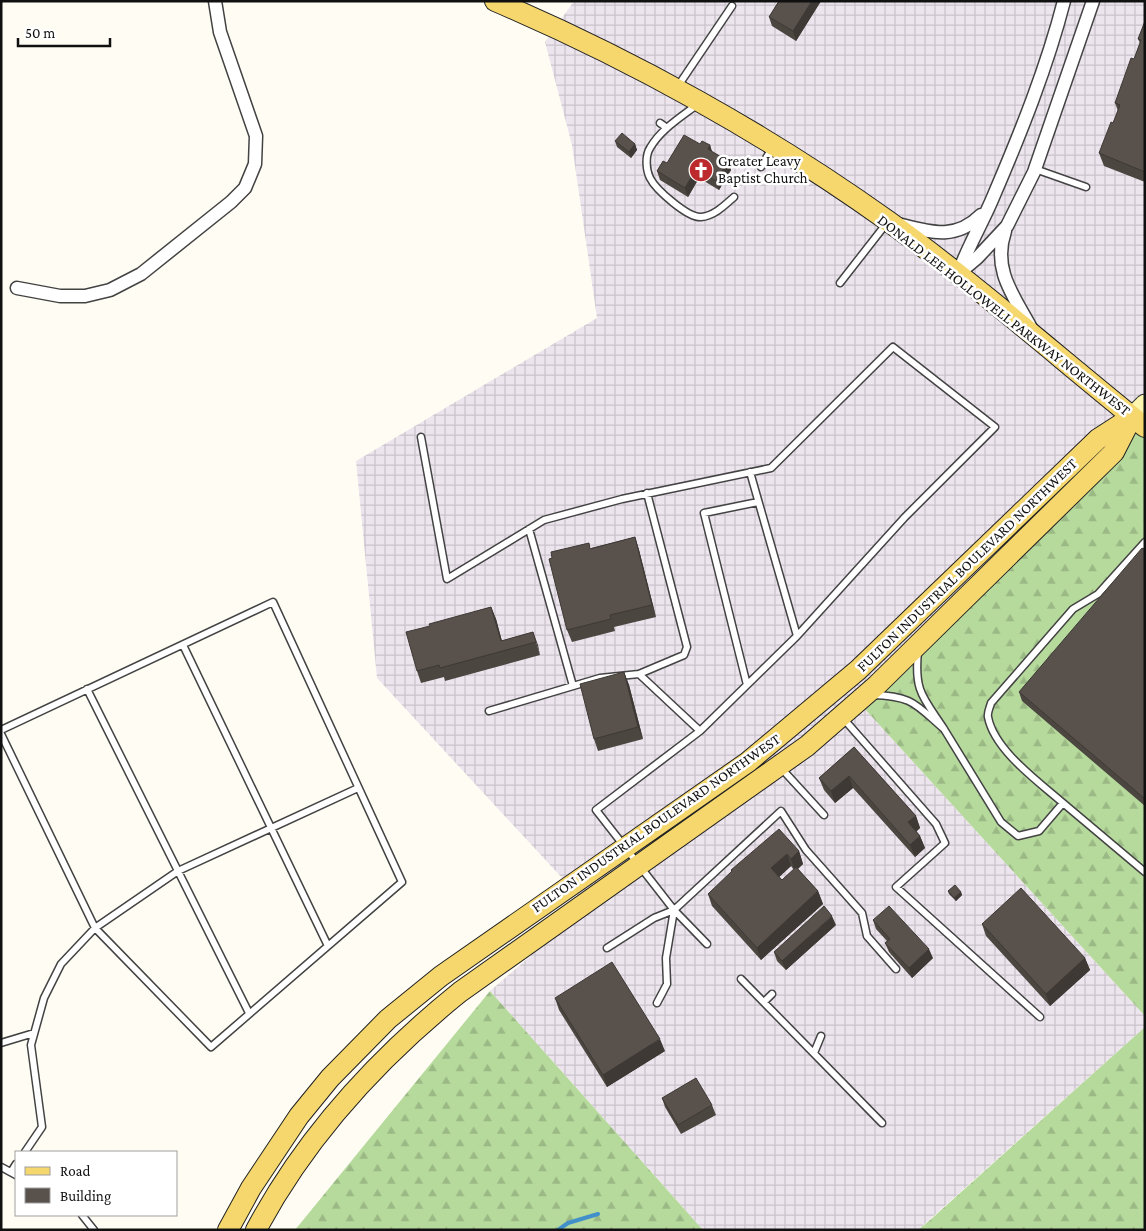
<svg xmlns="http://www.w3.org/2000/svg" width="1146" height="1231" font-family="'Crimson Pro',serif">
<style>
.industrial{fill:url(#industrial-grid)}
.forest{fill:url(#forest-firs)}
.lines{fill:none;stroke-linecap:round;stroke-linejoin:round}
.stream{stroke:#4190ca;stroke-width:4}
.lane-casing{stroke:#434343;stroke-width:9}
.street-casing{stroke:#434343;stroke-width:15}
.secondary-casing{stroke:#323232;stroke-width:21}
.primary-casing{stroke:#212121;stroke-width:22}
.lane{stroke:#fff;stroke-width:6}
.street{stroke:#fff;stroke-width:12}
.secondary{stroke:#fdf6b0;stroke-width:19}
.primary{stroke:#f5d76d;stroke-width:20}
.wall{fill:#4c4641;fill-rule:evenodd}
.shaded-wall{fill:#3e3935}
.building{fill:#58514c;stroke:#3e3935}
.labels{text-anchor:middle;stroke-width:5;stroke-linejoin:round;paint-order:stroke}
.poi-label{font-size:15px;fill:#101010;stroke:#fff;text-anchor:start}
.street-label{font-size:15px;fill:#101010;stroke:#fff}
</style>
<defs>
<pattern id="industrial-grid" width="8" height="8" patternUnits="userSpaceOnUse" patternTransform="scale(1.25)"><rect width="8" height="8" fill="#ede5ee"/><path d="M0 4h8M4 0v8" fill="none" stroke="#cac3cb"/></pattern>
<pattern id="forest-firs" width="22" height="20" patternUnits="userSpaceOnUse" patternTransform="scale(1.25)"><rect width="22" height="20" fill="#b6d99c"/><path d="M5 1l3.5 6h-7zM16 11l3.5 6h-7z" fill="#9bb985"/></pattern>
</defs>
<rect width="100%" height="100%" fill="#fffdf3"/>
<!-- industrial -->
<path class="industrial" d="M574,1H1145V426L853,696L1145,1016V1027L918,1230H703L490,991L588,906L377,678L356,461L597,318L572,145L545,42Z"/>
<!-- forest -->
<path class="forest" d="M1145,426V1016L853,696Z
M490,991L703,1230H295Z
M1145,1027V1230H918L930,1220Z"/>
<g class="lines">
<!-- stream -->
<path class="stream" d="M558,1230L568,1223L598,1214"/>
<!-- lane casing -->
<g class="lane-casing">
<path id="lane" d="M678,86L732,6
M698,104C681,117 661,129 650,148C645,156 646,170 650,178C656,190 688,218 701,217C714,216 725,205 734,197
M660,123L667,128
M761,167L772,148
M1035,169L1086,187
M840,283L886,224
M421,437L447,579L544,520L622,499L771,468L893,347L995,427L905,517L797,636L700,731L596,810L674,910L654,918L607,948
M750,472L797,636
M529,529L573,686
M183,645L328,946
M639,674L684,655L687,647L647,493
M747,685L704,513L758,502
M87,689L249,1013
M872,695C913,696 915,704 944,729C923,697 914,692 918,651
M489,711L600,678L639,674L700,731
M842,717L936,824L945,843L896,887L1040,1017
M944,729L1001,822L1018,836L1039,831L1063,803C1039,782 994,750 988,717C987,713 990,707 991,703L1073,609L1098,594L1145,542
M1,730L273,602L402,882L211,1047L95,928L1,734
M781,768L824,815
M1063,803L1145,872
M674,910L707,944
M741,979L882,1123
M764,1002L772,994
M657,1003L667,984L666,958L674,910L781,811L806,850L862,913L867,936L896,969
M1,1043L34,1033
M814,1053L821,1036
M25,1152L42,1127L31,1045L44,998L61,964L95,928L178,871L358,788
M1,1167L16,1175
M11,1172L16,1164
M82,1215L94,1230"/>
</g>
<!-- street casing -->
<g class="street-casing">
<path id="street" d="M898,224C930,232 955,241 981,215
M1005,231C992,269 1013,295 1031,328
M958,274L977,258L1007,226L1034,172L1093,1
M958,274C968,246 983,222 994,195C1021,132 1047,67 1064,1
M17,288L60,296H85L110,290L141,274L231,202L245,188L255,164L256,136L220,32L215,1"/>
</g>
<!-- secondary casing -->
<g class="secondary-casing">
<path id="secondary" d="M1132,417L1145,404"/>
</g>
<!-- primary casing -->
<g class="primary-casing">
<path id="primary" d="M495,1C631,59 768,135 888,221C977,285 1059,358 1145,427
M228,1230L251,1188L299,1116L330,1078L388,1019L441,976L748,762L858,670L1098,439L1132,417
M256,1230C306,1136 377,1059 460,992L807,746L877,685L1114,452L1132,417"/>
</g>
<!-- lane -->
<use href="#lane" class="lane"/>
<!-- street -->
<use href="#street" class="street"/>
<!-- secondary -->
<use href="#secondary" class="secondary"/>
<!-- primary -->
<use href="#primary" class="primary"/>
</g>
<!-- wall -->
<path class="wall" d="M779,1H821L796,41L772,26L769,17Z
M1145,21V182L1104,166L1099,153L1113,123L1118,111L1115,103L1134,59L1140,43L1138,39Z
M615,141L635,144L637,150L631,158L617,147Z
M700,144L710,145L712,152L728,161L731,170L719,190L699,178L688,197L660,180L657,171L667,163Z
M635,537L639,550L656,617L614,627L615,631L572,642L567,630L591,548Z
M1145,550V806L1022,701L1019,692Z
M491,607L496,619L502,641L533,632L540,655L445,681L444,677L421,683L417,671L430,626Z
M624,672L629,685L643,739L598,751L594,739Z
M854,747L916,816L920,828L916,831L920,836L925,848L915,857L853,788L835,803L824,790L819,778Z
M799,851L803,864L798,869L818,891L823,904L761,960L712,906L708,894L732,872L731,870ZM791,866L794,870L782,880L779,877Z
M948,891L961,892L962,895L956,901L949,894Z
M873,920L933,958L912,978L889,952L885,943L887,941L876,929Z
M982,924L1085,958L1090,970L1050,1006L986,936Z
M836,925L786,970L777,961L774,952Z
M555,998L665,1051L607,1087L559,1010Z
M662,1098L712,1105L716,1115L681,1134L665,1107Z"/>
<!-- shaded-wall -->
<path class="shaded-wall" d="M812,1H821L796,41L793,31Z
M635,144L637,150L631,158L629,152Z
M710,145L713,155L708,149Z
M728,161L731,170L719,190L716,181Z
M696,169L699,178L688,197L685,188Z
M635,537L639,550L656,617L652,605Z
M491,607L496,619L505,653L501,641Z
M533,632L538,645L540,655L536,642Z
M624,672L629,685L643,739L638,727Z
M849,776L853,788L835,803L831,791Z
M916,816L920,828L913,835L908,822Z
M920,836L925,848L915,857L910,845Z
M799,851L803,864L795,871L791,859Z
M787,854L791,866L776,880L771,868Z
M818,891L823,904L761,960L757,948Z
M961,892L962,895L956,901L954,898Z
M832,916L836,925L786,970L782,961Z
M929,949L933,958L912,978L909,968Z
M1085,958L1090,970L1050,1006L1046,994Z
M660,1039L665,1051L607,1087L603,1075Z"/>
<!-- building -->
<path class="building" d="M779,1H812L793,31L769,17Z
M1145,21V172L1099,153L1111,122L1113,123L1120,105L1115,103L1131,58L1134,59L1141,40L1138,39Z
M622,133L635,144L629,152L615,141Z
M684,135L700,144L702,141L710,145L708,149L728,161L716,181L696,169L685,188L657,171L663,161L667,163Z
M635,537L652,605L610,615L611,619L567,630L549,559L552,558L551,552L589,543L590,549Z
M1142,548L1145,550V799L1019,692Z
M491,607L501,641L533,632L536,642L440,668L439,665L417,671L406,632L430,626L429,624Z
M624,672L638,727L594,739L580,684Z
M854,747L916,816L908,822L920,836L910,845L849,776L831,791L819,778Z
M779,829L799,851L791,859L787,854L771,868L782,880L796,867L818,891L757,948L708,894L732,871L731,870Z
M955,885L961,892L954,898L948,891Z
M1021,888L1085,958L1046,994L982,924Z
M824,906L832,916L782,961L774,952Z
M889,906L929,949L909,968L885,943L890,939L873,920Z
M612,962L660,1039L603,1075L555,998Z
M696,1078L712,1105L678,1125L662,1098Z"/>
<!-- icons -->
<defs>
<g id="church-disc" transform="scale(1.25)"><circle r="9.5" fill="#bd2a2d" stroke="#fff"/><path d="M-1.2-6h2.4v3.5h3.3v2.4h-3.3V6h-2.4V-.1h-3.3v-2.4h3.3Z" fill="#fff"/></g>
</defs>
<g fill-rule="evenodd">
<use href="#church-disc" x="701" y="170"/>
</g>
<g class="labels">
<!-- poi labels -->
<g class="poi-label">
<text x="718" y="166">Greater Leavy<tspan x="718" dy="17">Baptist Church</tspan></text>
</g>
<!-- street labels -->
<g class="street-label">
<text transform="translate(1004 315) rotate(38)" y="5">DONALD LEE HOLLOWELL PARKWAY NORTHWEST</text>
<text transform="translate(967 565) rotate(-44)" y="5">FULTON INDUSTRIAL BOULEVARD NORTHWEST</text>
<text transform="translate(656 823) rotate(-35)" y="5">FULTON INDUSTRIAL BOULEVARD NORTHWEST</text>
</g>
</g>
<!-- border -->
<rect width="1146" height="1231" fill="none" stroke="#101010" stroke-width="5"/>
<!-- legend -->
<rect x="15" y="1151" width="162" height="65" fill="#ffffff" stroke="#9f9f9f"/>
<rect x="25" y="1167" width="25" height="8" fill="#f5d76d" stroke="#9f9f9f"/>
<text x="60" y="1176" font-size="15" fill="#101010">Road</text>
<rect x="25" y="1188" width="25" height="15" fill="#58514c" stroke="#9f9f9f"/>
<text x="60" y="1201" font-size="15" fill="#101010">Building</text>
<!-- scale -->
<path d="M18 38v8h92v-8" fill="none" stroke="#101010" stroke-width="2.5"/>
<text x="25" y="38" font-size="15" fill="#101010" stroke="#ffffff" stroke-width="4" paint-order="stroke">50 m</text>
</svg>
